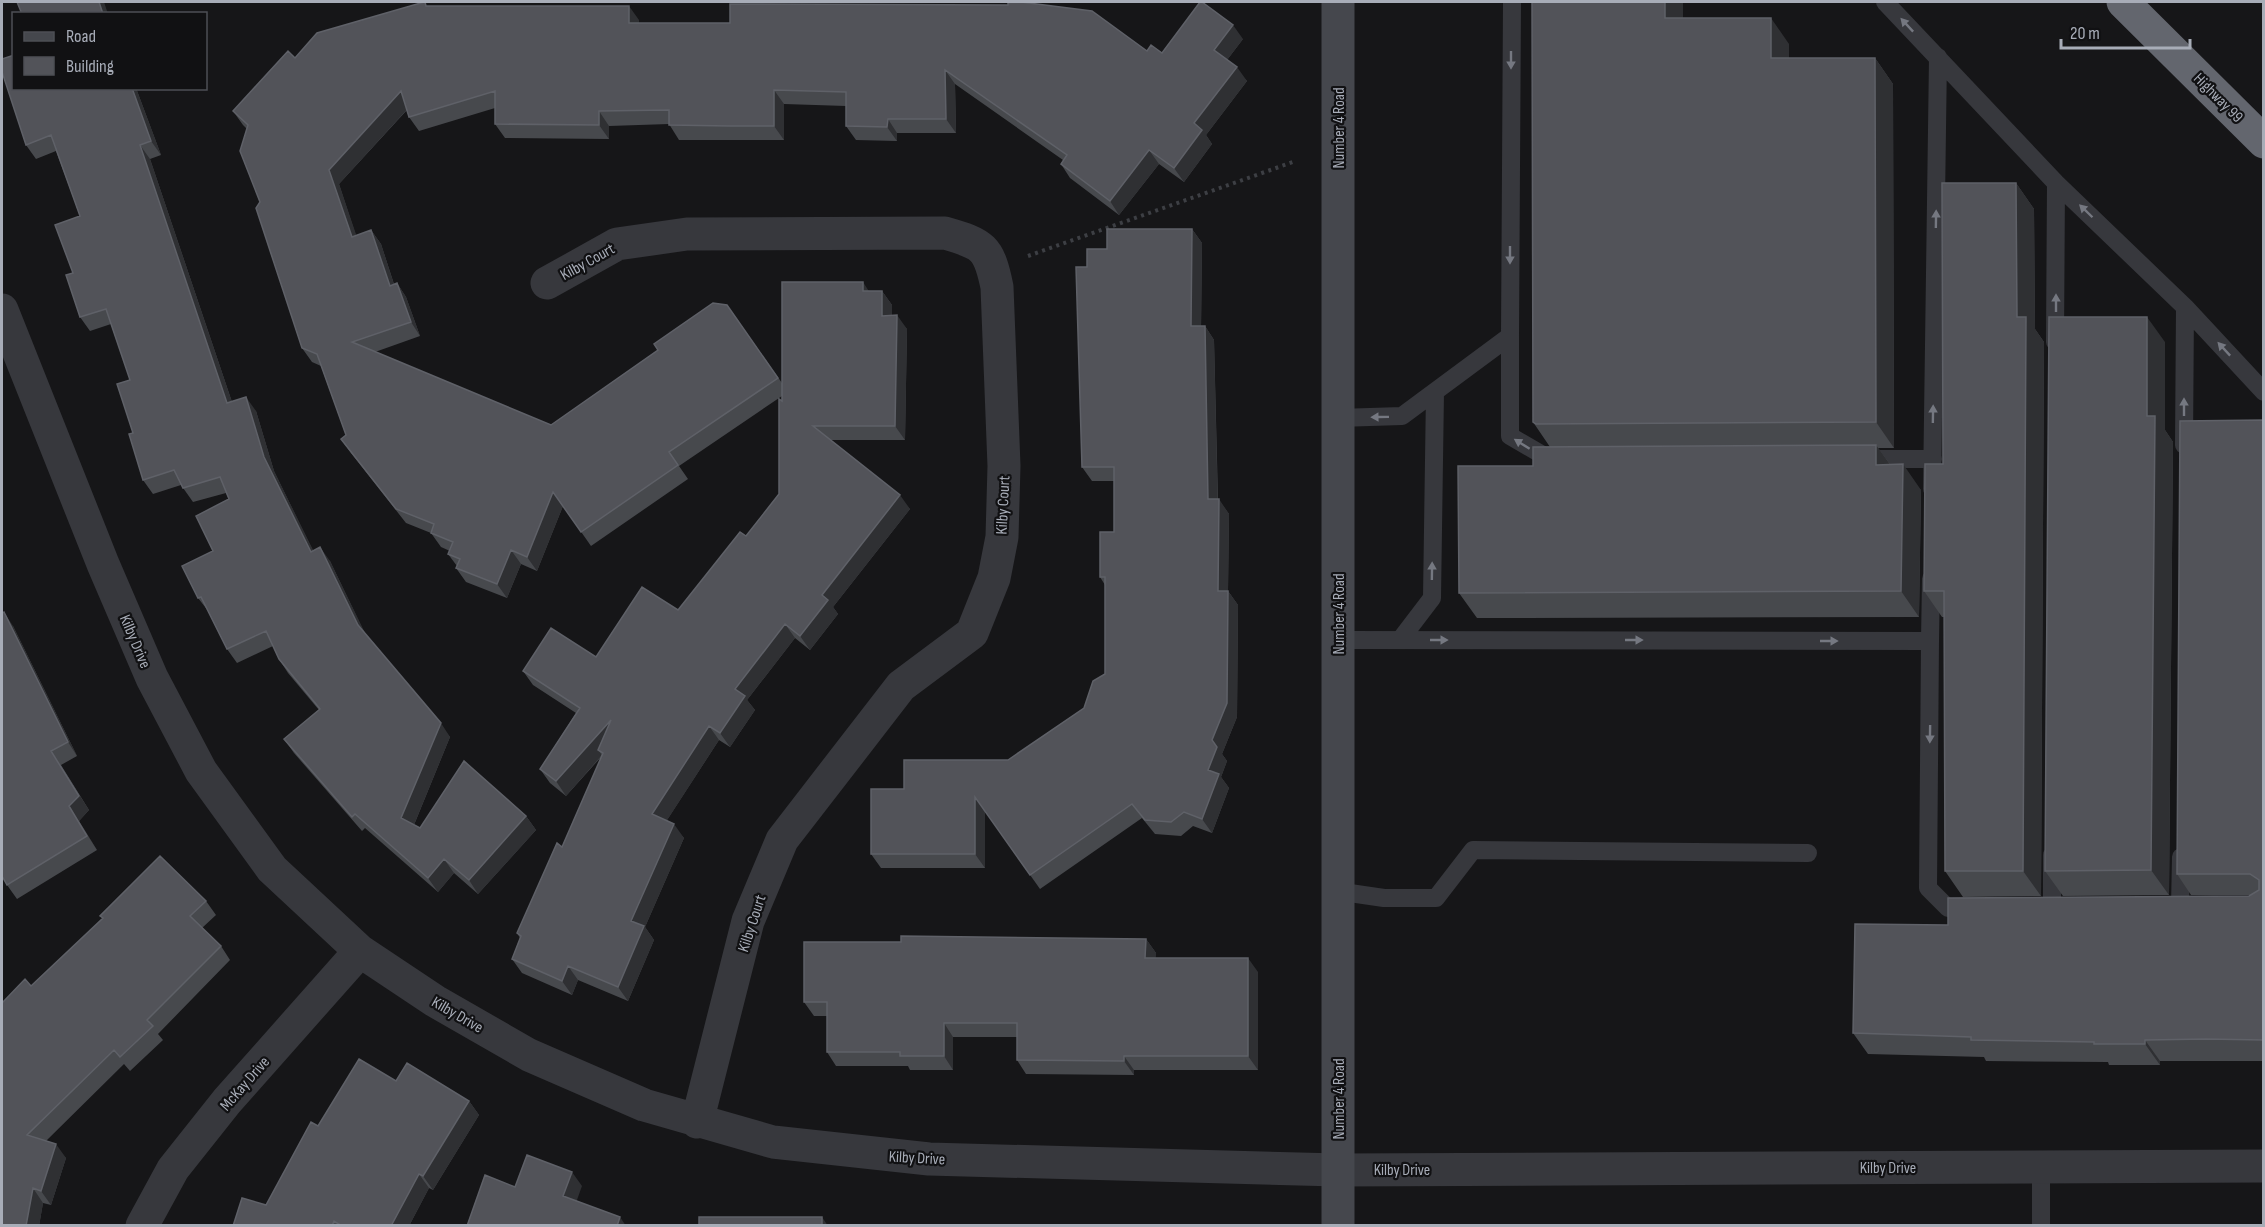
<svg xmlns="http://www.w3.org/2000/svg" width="2265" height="1227" font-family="'Sofia Sans Condensed',sans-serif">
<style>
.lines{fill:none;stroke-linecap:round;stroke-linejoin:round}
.path{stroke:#3d3f44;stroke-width:4;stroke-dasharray:3 4.5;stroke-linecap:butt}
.service{stroke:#37383d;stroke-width:18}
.minor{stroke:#37383d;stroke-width:33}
.secondary{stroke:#45474d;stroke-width:33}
.motorway{stroke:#63666e;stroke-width:33}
.wall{fill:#47494d}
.shaded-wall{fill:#2f3033}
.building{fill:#525359;stroke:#5f6168;stroke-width:1.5}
.oneway{fill:#757881}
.labels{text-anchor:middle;stroke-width:4.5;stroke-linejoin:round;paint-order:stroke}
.street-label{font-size:16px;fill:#a8adb8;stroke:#111113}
</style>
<rect width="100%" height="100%" fill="#161618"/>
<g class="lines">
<!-- path -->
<path class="path" d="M1028,256L1293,162"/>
<!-- service -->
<path class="service" d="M1885,2L2056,183L2185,307L2264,392
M1510,336V436L1553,461
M2055,342L2056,183
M1338,418L1402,416L1510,336L1512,2
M2184,445L2185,307
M1863,459H1933
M1932,489L1938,57
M1338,640L1930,641L1928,888L1948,908H1972
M1400,640L1432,598L1435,392
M1930,641L1931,579
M1336,891L1384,898H1436L1473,850L1808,853
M2180,906L2181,857
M2052,908V855
M2041,1166V1226"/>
<!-- minor -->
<path class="minor" d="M547,283L617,244L687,234L945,233C983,244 989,247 997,287L1004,466L1002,537L994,578L972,633L901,686L782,840L748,921L697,1122
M2,310L103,564L152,678L201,771L272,869L360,951L435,1001L529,1055L644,1105L773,1142L929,1159L1338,1170L2264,1166
M142,1226L173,1169L227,1101L360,951"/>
<!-- secondary -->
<path class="secondary" d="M1338,1226V2"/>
<!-- motorway -->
<path class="motorway" d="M2123,2L2264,142"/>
</g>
<!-- wall -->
<path class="wall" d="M1683,2V18L1789,44V58H1875L1893,84L1894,448H1878L1890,464L1921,490L1919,617L1477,618L1459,593L1533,466L1550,447L1533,422Z
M428,6L639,20V23L1147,51L1162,53L1243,39L1227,60L1247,81L1206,135L1212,144L1184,182L1159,164L1119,215L1070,178L1061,164L1063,160L955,84L956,133H897V141L856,140L846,126V106L784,104V140H679L669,124L609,126V139L505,138L495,124V108L419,131L409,117L407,110L339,184L356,236L371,230L381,244L394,284L397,283L406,297L420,336L375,352L551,425L727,305L782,383L869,291H882L892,305V316L907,329L905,440H831L910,509L833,607L838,614L810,650L795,638L747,700L755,710L730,747L719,740L667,820L684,838L645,927L654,940L628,1001L578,980L572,995L522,973L512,959L520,938L517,933L562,847L602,756L566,796L550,783L540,769L576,713L533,685L523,671L596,657L678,610L746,536L779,494L782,396L679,466L688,479L591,546L563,506L537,571L521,564L507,598L466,582L456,568L457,566L448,554L450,551L441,547L431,533L406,523L351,453L341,439L346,435L321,366L312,362L302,348L260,202L247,129L243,125L233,111L295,58Z
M136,88L161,155L150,159L232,402L256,411L274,471L313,551L330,561L365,634L450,737L414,825L420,828L526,816L536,830L478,894L454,873L438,892L365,828L362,831L294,753L284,739L319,710L288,673L279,659L273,646L237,663L227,649L209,612L198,598L229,499L226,493L193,502L181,485L153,494L143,480L133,433L130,380L111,324L90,331L80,317L73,273L80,216L56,151L36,159L26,145Z
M2016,183L2034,209L2035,329L2044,342L2041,896L1963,897L1945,871L1944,617H1942L1924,591L1943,464Z
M1192,229L1202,243L1201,326H1205L1214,340L1218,499L1229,514L1228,591L1238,605L1237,717L1222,754L1227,761L1221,777L1229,788L1212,833L1193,826L1181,836L1155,834L1142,818L1040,889L985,811V868H881L871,854L904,789L1008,760L1084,708L1105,674V585L1100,577L1114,532V481H1092L1082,467L1087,267L1107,249Z
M2165,342V430L2173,442L2169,895L2063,896L2045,871Z
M2264,420V1061H2160V1065H2109L2108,1062L1986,1061L1984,1057L1868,1054L1853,1033L1948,925L2249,896L2252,895H2191L2177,874Z
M13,626L77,756L61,765L89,810L79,821L97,850L17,899L7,885Z
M206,901L216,915L202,928L221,946L230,960L158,1034L163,1040L130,1071L124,1064L46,1141L66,1158L51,1205L43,1203L39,1226H2L31,986L103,919L100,916Z
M1146,939L1156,953L1155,958L1258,972V1070H1134V1075L1026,1074L1017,1060V1037H953V1070H910L908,1066H836L827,1052V1016H814L804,1002L901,942Z
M396,1081L469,1101L479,1115L433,1190L429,1188L409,1226H233L266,1205L318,1126Z"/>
<!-- shaded-wall -->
<path class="shaded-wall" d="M99,2H104L108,14H103Z
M1665,2H1683V44L1665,18Z
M629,6L639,20V38L629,23Z
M1771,18L1789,44V84L1771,58Z
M1233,25L1243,39L1224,64L1214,50Z
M1875,58L1893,84L1894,448L1876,422Z
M1237,67L1247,81L1206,135L1212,144L1184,182L1174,168L1194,123Z
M945,70L955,84L956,133L946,119Z
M132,88H136L161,155L151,141Z
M774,90L784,104V140L774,126Z
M401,91L411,105L339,184L362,252L352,237L329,170Z
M599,111L609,126V139L599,125Z
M888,119L897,133V141L887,127Z
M140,145L150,159L237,417L227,403Z
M1149,150L1159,164L1119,215L1110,201Z
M2016,183L2034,209L2035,329L2044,342L2041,896L2023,871L2017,317Z
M1192,229L1202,243L1201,340L1191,326Z
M371,230L381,244L399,300L390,286Z
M863,282L872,296L863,291Z
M397,283L406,297L420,336L411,322Z
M882,291L892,305V330L882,316Z
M897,315L907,329L905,440L895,426Z
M2147,317L2165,342V430L2173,442L2169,895L2151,870L2147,416Z
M1205,326L1214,340L1218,513L1208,499Z
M246,397L256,411L274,471L321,566L311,552L264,457Z
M1876,445L1894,470L1876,465Z
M1903,464L1921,490L1919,617L1901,591Z
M553,492L563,506L537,571L527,557Z
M900,495L910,509L833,607L838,614L810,650L800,636L822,595Z
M1219,499L1229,514L1228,591L1238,605L1237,717L1222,754L1227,761L1221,777L1229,788L1212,833L1202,819L1212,740L1218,591Z
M320,547L330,561L368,639L358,625Z
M511,550L521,564L507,598L497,584Z
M4,612L13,626L77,756L68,742Z
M785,624L795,638L747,700L755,710L730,747L720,733L735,689Z
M611,720L598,750L602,755L566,796L556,781Z
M441,723L450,737L411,832L401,818Z
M709,726L719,740L662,828L652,814Z
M51,751L89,810L79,821L97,850L69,806Z
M975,797L985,811V868L975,854Z
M526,816L536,830L478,894L469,880Z
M674,824L684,838L645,927L654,940L628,1001L618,987L631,921Z
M444,859L454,873L438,892L428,878Z
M1146,939L1156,953L1155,972L1145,958Z
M1248,958L1258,972V1070L1248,1056Z
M568,966L578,980L572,995L562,981Z
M944,1023L953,1037V1070L944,1056Z
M2145,1040L2160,1061V1065L2145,1044Z
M1124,1056L1134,1070V1075L1124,1061Z
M469,1101L479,1115L433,1190L423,1176Z
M56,1144L66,1158L51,1205L41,1191Z
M572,1172L582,1186L573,1211L563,1196Z
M419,1174L429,1188L409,1226H391Z
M33,1188L43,1203L39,1226H26Z
M620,1217L626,1226H617Z
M822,1217L828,1226H822Z"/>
<!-- building -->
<path class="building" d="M17,2H99L103,14H22Z
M424,2H425L426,6H629V23H730V4L1008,5V2H1021L1092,11L1147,51L1151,45L1162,53L1200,2H1202L1233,25L1214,50L1237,67L1194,123L1202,130L1174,168L1149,150L1110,201L1061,164L1067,155L945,70L946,119H888L887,127L846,126V92L774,90V126H730L669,125V110L599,111V125L495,124V91L409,117L401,91L329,170L352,237L371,230L390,286L397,283L411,322L352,342L551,425L658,350L654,344L713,303L727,305L778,378L669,452L678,465L581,532L553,492L527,557L511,550L497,584L456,568L460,559L448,554L453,542L431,533L434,524L396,509L341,439L346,435L317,354L302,348L256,208L260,202L240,151L248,125L233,111L288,51L295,58L317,33Z
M1532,2H1665V18H1771V58H1875L1876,422L1536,424L1533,422Z
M14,55V88H132L151,141L140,145L227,403L246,397L264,457L311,552L320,547L358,625L441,723L401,818L420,828L464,761L526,816L469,880L444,859L428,878L355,814L352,817L284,739L320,709L279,659L266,631L227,649L201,597L198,598L182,566L213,551L196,516L229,499L220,477L183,488L174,470L143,480L129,434L133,433L117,384L130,380L106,309L80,317L66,275L73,273L55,225L80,216L51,135L26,145L2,72V59Z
M1942,183H2016L2017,317H2026L2023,871H1945L1944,591H1924L1925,464H1943Z
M1107,229H1192L1191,326H1205L1208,499H1219L1218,591H1228L1227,703L1212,740L1217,747L1208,770L1219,774L1202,819L1184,812L1171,822L1145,820L1132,804L1030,875L975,797V854H871V789H904V760H1008L1084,708L1093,681L1105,674V577H1100V532H1114V467H1082L1076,267H1087V249H1107Z
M782,282H863V291H882V316L897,315L895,426H813L900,495L822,595L828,600L800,636L785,624L735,689L745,696L720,733L709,726L652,814L674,824L631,921L644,926L618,987L568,966L562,981L512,959L521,936L517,933L557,843L562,847L603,753L598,750L611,720L556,781L540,769L580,708L523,671L551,628L596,657L642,587L678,610L740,532L746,536L779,494V399L782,401Z
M2049,317H2147V416H2155L2151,870L2045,871Z
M2264,420V1040L2206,1039L2145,1040V1044H2094V1042L1971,1040V1037L1853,1033L1855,924L1948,925V898L2249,896L2259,890V880L2250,874H2177L2180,421Z
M1876,445V465L1903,464L1901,591L1459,593L1458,466H1533V447Z
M4,612L68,742L51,751L79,796L69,806L87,836L7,885L2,876V613Z
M160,856L206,901L190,916L221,946L147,1020L153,1026L120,1057L114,1050L27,1135L56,1144L41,1191L33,1188L26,1226H2V1003L25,979L31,986L103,918L100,916Z
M901,936L1146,939L1145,958H1248V1056H1124V1061L1017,1060V1023H944V1056H900V1052H827V1002H804V942H901Z
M359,1059L396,1081L407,1063L469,1101L423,1176L419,1174L391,1226H342L334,1221L332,1226H233L242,1198L266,1205L311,1122L318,1126Z
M527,1155L572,1172L563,1196L620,1217L617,1226H467L485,1175L515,1187Z
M699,1217H822V1226H699Z"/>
<!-- one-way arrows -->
<defs><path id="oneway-solid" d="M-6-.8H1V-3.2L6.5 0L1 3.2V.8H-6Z" transform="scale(1.5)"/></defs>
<g class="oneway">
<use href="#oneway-solid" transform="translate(1907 25) rotate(-133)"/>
<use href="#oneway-solid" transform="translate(1511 60) rotate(90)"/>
<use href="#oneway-solid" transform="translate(2086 211) rotate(-136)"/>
<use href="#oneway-solid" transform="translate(1936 219) rotate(-89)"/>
<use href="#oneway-solid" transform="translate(1510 255) rotate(90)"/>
<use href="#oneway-solid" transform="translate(2056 303) rotate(-90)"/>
<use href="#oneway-solid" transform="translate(2224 349) rotate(-133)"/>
<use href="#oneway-solid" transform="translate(2184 407) rotate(-90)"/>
<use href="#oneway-solid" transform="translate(1933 414) rotate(-89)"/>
<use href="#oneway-solid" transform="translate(1380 417) rotate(179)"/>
<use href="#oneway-solid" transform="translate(1522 444) rotate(-148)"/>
<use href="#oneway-solid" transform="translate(1432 571) rotate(-89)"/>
<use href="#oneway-solid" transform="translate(1439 640)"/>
<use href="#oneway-solid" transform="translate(1634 640)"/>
<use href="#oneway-solid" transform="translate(1829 641)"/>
<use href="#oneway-solid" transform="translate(1930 734) rotate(91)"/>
</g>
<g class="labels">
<!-- street labels -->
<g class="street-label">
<text transform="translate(2219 97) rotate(45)" y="6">Highway 99</text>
<text transform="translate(1338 128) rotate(-90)" y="6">Number 4 Road</text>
<text transform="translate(587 261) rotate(-29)" y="6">Kilby Court</text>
<text transform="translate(1002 505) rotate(-87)" y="6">Kilby Court</text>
<text transform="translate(1338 614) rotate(-90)" y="6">Number 4 Road</text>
<text transform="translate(136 641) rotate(67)" y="6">Kilby Drive</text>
<text transform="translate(751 923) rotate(-72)" y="6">Kilby Court</text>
<text transform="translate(458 1014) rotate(30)" y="6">Kilby Drive</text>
<text transform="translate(244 1083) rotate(-49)" y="6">McKay Drive</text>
<text transform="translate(1338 1099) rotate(-90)" y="6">Number 4 Road</text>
<text transform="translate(917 1157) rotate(3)" y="6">Kilby Drive</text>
<text x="1888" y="1173">Kilby Drive</text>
<text x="1402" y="1175">Kilby Drive</text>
</g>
</g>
<!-- border -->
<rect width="2265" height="1227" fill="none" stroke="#a8adb8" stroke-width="6"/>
<!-- legend -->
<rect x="12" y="12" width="195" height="78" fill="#111113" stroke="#4d4f55" stroke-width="1.5"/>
<rect x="24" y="32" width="30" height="9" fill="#45474d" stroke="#4d4f55" stroke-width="1.5"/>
<text x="66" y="42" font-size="18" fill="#a8adb8">Road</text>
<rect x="24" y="57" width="30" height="18" fill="#525359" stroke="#4d4f55" stroke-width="1.5"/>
<text x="66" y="72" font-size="18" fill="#a8adb8">Building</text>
<!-- scale -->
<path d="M2061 39v9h129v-9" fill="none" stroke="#a8adb8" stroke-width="3"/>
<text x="2070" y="39" font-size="18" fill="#a8adb8" stroke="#111113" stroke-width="4.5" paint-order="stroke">20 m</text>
</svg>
